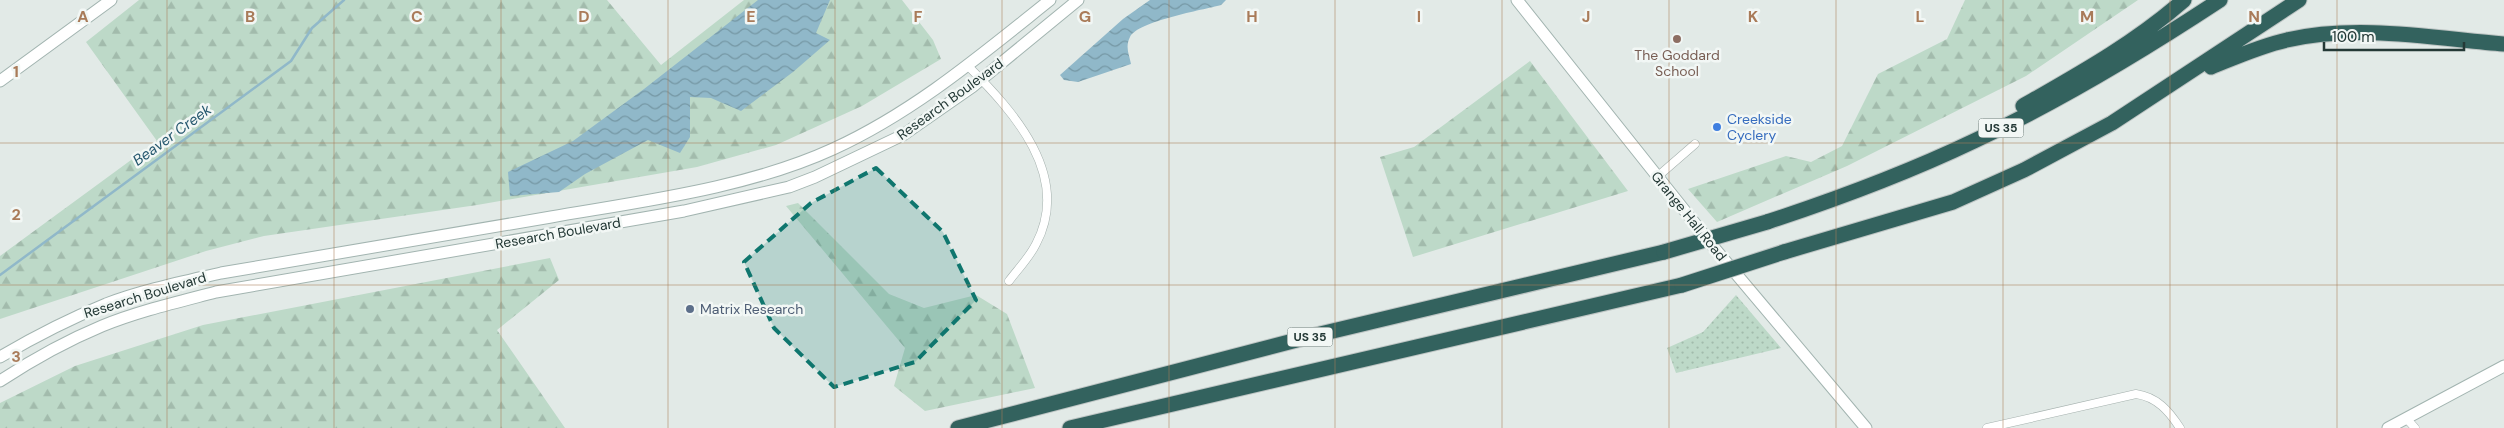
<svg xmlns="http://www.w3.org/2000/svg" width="2504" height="428" font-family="'DM Sans',sans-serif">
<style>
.green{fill:url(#green-dots)}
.forest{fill:url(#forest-firs)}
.water{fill:url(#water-waves)}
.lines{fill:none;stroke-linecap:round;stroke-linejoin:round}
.stream{stroke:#90b8c9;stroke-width:2.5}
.street-casing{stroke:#a5b1ae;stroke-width:9}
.secondary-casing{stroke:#a2b4b0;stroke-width:13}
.highway-casing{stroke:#bdc4c3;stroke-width:17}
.street{stroke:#fff;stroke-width:8}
.secondary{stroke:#fff;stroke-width:11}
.highway{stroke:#33625e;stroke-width:15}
.highway-bridge-casing{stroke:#bdc4c3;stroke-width:17;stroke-linecap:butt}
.highway-bridge{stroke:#33625e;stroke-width:15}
.marked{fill:#0f766e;fill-opacity:0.2;stroke:#0f766e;stroke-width:4;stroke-dasharray:10 6;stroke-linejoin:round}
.grid{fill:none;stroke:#a97b59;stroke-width:1;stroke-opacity:0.55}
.education-dot{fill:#8d6e63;stroke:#f2f7f5;stroke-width:2}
.shop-dot{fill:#3f7fe0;stroke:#f2f7f5;stroke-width:2}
.service-dot{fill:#5c6f8a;stroke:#f2f7f5;stroke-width:2}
.labels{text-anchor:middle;stroke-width:5;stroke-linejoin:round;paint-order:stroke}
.shield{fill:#f2f7f5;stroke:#62726f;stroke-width:1}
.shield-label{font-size:12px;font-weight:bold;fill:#243936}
.education-label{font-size:14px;fill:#785e54;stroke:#f2f7f5}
.street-label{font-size:14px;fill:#243936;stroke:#f2f7f5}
.shop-label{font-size:14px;fill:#366cbe;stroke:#f2f7f5;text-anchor:start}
.service-label{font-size:14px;fill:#4e5e75;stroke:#f2f7f5;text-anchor:start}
.water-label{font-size:15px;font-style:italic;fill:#25576e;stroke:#f2f7f5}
.grid-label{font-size:16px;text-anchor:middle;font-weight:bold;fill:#a97b59;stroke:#f2f7f5;stroke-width:5;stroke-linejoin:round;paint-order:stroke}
</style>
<defs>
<pattern id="green-dots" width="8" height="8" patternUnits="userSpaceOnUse" patternTransform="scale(1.25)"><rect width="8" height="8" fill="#bdd9c8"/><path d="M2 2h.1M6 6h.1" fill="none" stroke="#a2bbac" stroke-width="1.8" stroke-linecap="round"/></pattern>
<pattern id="forest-firs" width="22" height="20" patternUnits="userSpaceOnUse" patternTransform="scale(1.25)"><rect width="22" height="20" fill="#bdd9c8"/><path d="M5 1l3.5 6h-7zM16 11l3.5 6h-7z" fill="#a2bbac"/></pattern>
<pattern id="water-waves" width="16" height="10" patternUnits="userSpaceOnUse" patternTransform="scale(1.25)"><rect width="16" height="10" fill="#90b8c9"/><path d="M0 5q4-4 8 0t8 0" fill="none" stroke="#7597a4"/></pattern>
</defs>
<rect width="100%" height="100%" fill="#e2eae7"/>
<!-- green -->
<path class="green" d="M1736,295L1781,348L1676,373L1667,348L1703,332Z"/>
<!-- forest -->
<path class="forest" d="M139,0H607L661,65L744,0H902L933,40L941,59L862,106L776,145L697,167L477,205L264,236L206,251L0,319V256L157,141L86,42Z
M1965,0H2138L2026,76L1847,166L1717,222L1688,189L1786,156L1811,162L1842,146L1878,74L1947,39Z
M1530,61L1628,191L1413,257L1380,157L1414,147Z
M798,203L889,294L924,308L976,295L1007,314L1035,388L925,411L894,386L905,348L786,206Z
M550,258L559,280L497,330L565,428H0V403L75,366L203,325Z"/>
<!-- water -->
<path class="water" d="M758,0H830L816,33L830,40L793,72L741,111L711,98L690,97V137L680,153L648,140L585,174L559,192L510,196L508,172L573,141L644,89Z
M1150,0H1226L1221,5C1203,10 1138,21 1130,37C1125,47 1129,54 1131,64L1078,82L1064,80L1060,75L1123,19Z"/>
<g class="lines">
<!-- stream -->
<path class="stream" d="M0,275L291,61L312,28L344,0"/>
<!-- street casing -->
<g class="street-casing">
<path id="street" d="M968,66C1014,112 1072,176 1036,244C1029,258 1018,269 1009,281
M1657,177L1695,144
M2406,418L2415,428
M1987,428L2136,394C2157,397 2169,411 2180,428"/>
</g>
<!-- secondary casing -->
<g class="secondary-casing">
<path id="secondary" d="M1517,0L1716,250L1866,428
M0,81L111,0
M0,357C34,337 69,319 106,304C143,290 182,282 221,273C331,254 441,235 551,217C643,201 748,188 833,149C914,112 981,55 1050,0
M0,381C32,360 66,341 102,326C139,311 178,302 216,292L684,211L789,187L815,177L903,135L972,87L1078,0
M2388,428L2504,366"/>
</g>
<!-- highway casing -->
<g class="highway-casing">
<path id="highway" d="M2211,67C2236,57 2260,46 2287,40C2357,24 2433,38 2504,44
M2023,106C2079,74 2135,43 2184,0
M1767,222C1837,199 1907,173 1974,141C2060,101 2141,52 2220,0
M1784,252L1953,202L2024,170L2112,123L2299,0
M958,428L1316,335L1664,252
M1070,428L1682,285"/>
</g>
<!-- street -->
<use href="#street" class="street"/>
<!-- secondary -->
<use href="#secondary" class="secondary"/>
<!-- highway -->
<use href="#highway" class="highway"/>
<!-- highway-bridge casing -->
<g class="highway-bridge-casing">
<path id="highway-bridge" d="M1664,252L1767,222
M1682,285L1784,252"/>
</g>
<!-- highway-bridge -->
<use href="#highway-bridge" class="highway-bridge"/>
</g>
<!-- marked area -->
<path class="marked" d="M876,168L943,232L976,300L915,362L834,387L774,328L744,262L811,203Z"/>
<!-- grid -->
<path class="grid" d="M167,0V428M334,0V428M501,0V428M668,0V428M835,0V428M1002,0V428M1169,0V428M1335,0V428M1502,0V428M1669,0V428M1836,0V428M2003,0V428M2170,0V428M2337,0V428M0,143H2504M0,285H2504"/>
<!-- markers -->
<circle class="education-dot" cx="1677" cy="39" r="5"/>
<circle class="shop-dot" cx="1717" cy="127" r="5"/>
<circle class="service-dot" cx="690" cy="309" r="5"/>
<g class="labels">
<!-- shield labels -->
<g class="shield">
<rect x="1978.5" y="118.5" width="45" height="19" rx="4"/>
<rect x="1287.5" y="327.5" width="45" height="19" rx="4"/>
</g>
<g class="shield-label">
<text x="2001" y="132">US 35</text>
<text x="1310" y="341">US 35</text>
</g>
<!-- education labels -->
<g class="education-label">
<text x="1677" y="60">The Goddard<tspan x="1677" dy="16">School</tspan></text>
</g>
<!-- street labels -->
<g class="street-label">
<text transform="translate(950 99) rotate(-36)" y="5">Research Boulevard</text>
<text transform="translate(1689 216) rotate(51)" y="5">Grange Hall Road</text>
<text transform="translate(558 233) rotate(-10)" y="5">Research Boulevard</text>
<text transform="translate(145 295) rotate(-17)" y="5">Research Boulevard</text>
</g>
<!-- shop labels -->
<g class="shop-label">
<text x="1727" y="124">Creekside<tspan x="1727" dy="16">Cyclery</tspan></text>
</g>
<!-- service labels -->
<g class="service-label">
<text x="700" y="314">Matrix Research</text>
</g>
<!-- water labels -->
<g class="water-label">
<text transform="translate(172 135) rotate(-36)" y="5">Beaver Creek</text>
</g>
</g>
<g class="grid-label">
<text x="83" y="22">A</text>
<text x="250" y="22">B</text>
<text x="417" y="22">C</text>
<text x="584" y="22">D</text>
<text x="751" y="22">E</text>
<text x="918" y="22">F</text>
<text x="1085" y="22">G</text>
<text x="1252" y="22">H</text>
<text x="1419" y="22">I</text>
<text x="1586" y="22">J</text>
<text x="1753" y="22">K</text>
<text x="1920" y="22">L</text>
<text x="2087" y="22">M</text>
<text x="2254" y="22">N</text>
<text x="16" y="77">1</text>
<text x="16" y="220">2</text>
<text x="16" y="362">3</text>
</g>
<!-- scale -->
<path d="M2324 42v8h140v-8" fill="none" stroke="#243936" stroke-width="2.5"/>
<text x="2332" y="42" font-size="15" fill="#243936" stroke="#f2f7f5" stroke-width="4" paint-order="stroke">100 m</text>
</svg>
